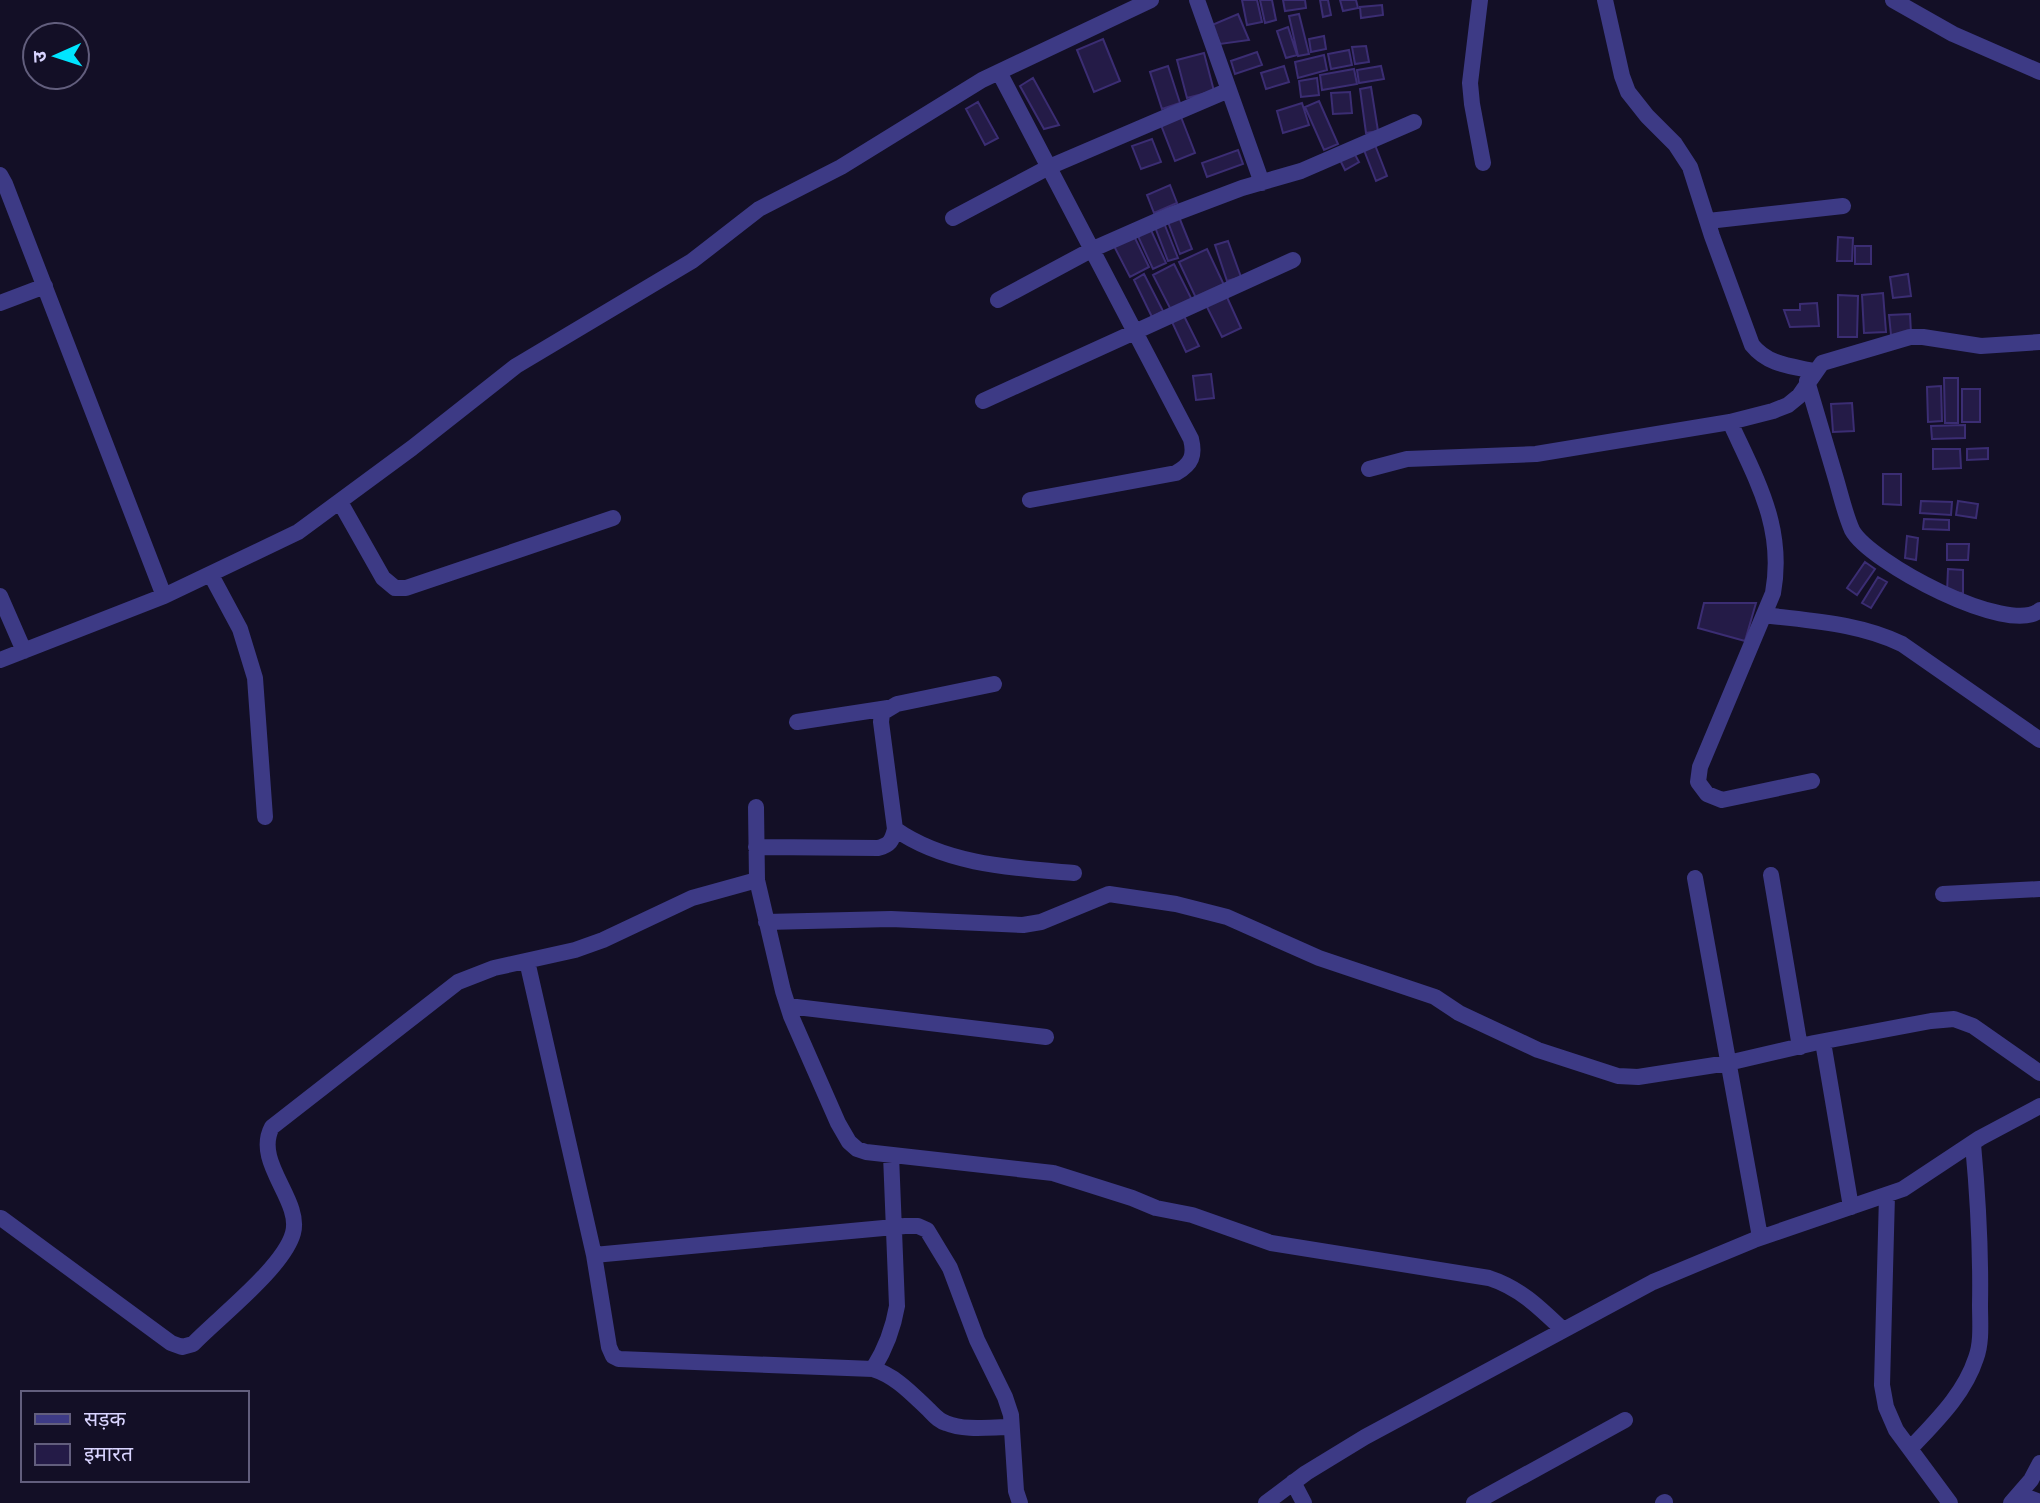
<svg xmlns="http://www.w3.org/2000/svg" width="2040" height="1503" font-family="'Source Sans 3','Noto Sans Devanagari',sans-serif">
<style>
.building{fill:#241b47;stroke:#3b2d73;stroke-width:2}
.lines{fill:none;stroke-linecap:round;stroke-linejoin:round}
.street{stroke:#3d3a85;stroke-width:16}
</style>
<rect width="100%" height="100%" fill="#130f26"/>
<!-- building -->
<path class="building" d="M1242,0H1257L1262,22L1247,25Z
M1260,0H1272L1276,20L1265,23Z
M1283,0H1305L1306,8L1285,11Z
M1320,0H1328L1331,15L1323,17Z
M1340,0H1356L1358,8L1343,11Z
M1382,5L1383,15L1361,18L1360,7Z
M1238,14L1249,40L1220,44L1212,25Z
M1299,14L1309,54L1298,56L1289,16Z
M1288,27L1297,55L1286,58L1277,31Z
M1324,36L1326,49L1311,52L1309,39Z
M1103,39L1120,81L1094,92L1077,50Z
M1366,46L1369,62L1355,64L1352,47Z
M1349,50L1352,65L1331,69L1328,54Z
M1257,52L1262,65L1235,74L1231,61Z
M1204,53L1214,91L1187,98L1177,60Z
M1324,55L1327,70L1298,78L1295,62Z
M1168,66L1180,103L1162,109L1150,72Z
M1284,66L1289,82L1266,89L1261,73Z
M1381,66L1384,79L1359,83L1357,70Z
M1354,69L1357,84L1322,90L1320,75Z
M1033,78L1059,125L1044,129L1020,86Z
M1317,78L1319,95L1301,97L1299,81Z
M1371,87L1378,131L1366,133L1360,89Z
M1350,92L1352,113L1333,114L1331,93Z
M1319,101L1338,144L1324,150L1305,107Z
M978,102L998,138L985,145L966,109Z
M1302,103L1309,125L1283,133L1277,111Z
M1181,117L1195,153L1175,161L1161,125Z
M1152,139L1161,162L1141,169L1132,146Z
M1375,145L1387,176L1376,181L1364,150Z
M1238,150L1243,164L1207,177L1202,163Z
M1353,151L1359,162L1345,170L1339,158Z
M1170,185L1177,203L1154,213L1147,195Z
M1179,217L1192,249L1180,254L1168,222Z
M1164,223L1178,258L1168,261L1155,227Z
M1150,228L1166,263L1153,269L1137,234Z
M1134,236L1149,267L1130,277L1114,246Z
M1838,237L1853,238L1852,261H1837Z
M1228,241L1241,277L1227,281L1215,245Z
M1855,246H1871V264H1855Z
M1207,249L1224,285L1196,298L1179,262Z
M1174,264L1192,300L1171,310L1153,275Z
M1144,274L1163,311L1152,317L1134,280Z
M1908,274L1911,296L1893,298L1890,277Z
M1883,293L1886,332L1864,333L1862,295Z
M1226,295L1241,328L1222,337L1206,305Z
M1838,295L1858,296L1857,337H1838Z
M1817,303L1819,326L1790,327L1784,310H1800V304Z
M1910,314L1911,333L1891,335L1889,315Z
M1184,316L1199,346L1186,352L1172,322Z
M1211,374L1214,398L1196,400L1193,376Z
M1944,378H1958V423H1945Z
M1941,386L1942,421L1928,422L1927,387Z
M1962,389H1980V422H1962Z
M1852,403L1854,431L1833,432L1831,404Z
M1965,425V438L1932,439L1931,426Z
M1988,448V459L1967,460V449Z
M1933,449H1960L1961,468L1933,469Z
M1883,474H1901V505L1883,504Z
M1921,501L1952,502L1951,515L1920,513Z
M1958,501L1978,504L1976,518L1956,515Z
M1924,519L1949,520V530L1923,529Z
M1907,536L1918,538L1916,560L1905,558Z
M1947,544H1969L1968,560H1947Z
M1865,562L1875,569L1857,595L1847,588Z
M1948,569L1963,570V593L1947,592Z
M1878,577L1887,582L1871,608L1862,603Z
M1704,603H1756L1745,641L1698,628Z"/>
<g class="lines">
<!-- street -->
<path class="street" d="M1197,0L1262,183
M1480,0L1470,83L1472,104L1483,163
M1605,0L1622,76L1628,92L1647,116L1675,144L1690,167L1712,236L1752,345C1768,365 1791,366 1814,371
M1893,0L1953,34L2040,72
M999,72L1191,439C1195,455 1192,464 1176,473L1030,500
M0,175L5,184L164,596
M953,218L1049,167L1229,90
M1708,221L1843,206
M998,300L1093,249L1168,216L1242,188L1301,171L1414,122
M0,303L45,286
M1807,381C1817,414 1826,446 1836,479C1841,496 1845,514 1852,530C1869,562 2009,637 2040,610
M983,401L1293,260
M1730,422C1756,479 1785,527 1773,593L1700,767L1698,782L1707,794L1722,800L1812,781
M1369,469L1407,459L1536,454L1730,422L1773,411L1788,405L1799,396L1822,363L1910,337H1923L1981,346L2040,342
M340,502L383,578L395,588H406L613,518
M211,575L240,629L255,678L265,817
M0,596L24,651
M1764,615C1811,621 1859,623 1902,644L2040,740
M0,660L164,596L298,532L412,448L516,366L692,261L759,209L841,167L982,80L1151,0
M797,722L888,708
M756,807L757,880L783,991L791,1016L838,1123L849,1142L857,1149L866,1152L1053,1173L1132,1198L1156,1208L1192,1215L1271,1243L1489,1278C1520,1288 1540,1308 1563,1330
M895,829C946,865 1014,868 1074,873
M756,847L878,848C890,845 892,841 895,829L881,722L882,713L897,704L994,684
M1771,875L1800,1047
M1695,878L1760,1237
M1943,894L2040,889
M766,922L891,919L1023,925L1041,922L1109,894L1176,904L1227,917L1319,958L1435,997L1459,1013L1538,1050L1618,1076L1638,1077L1728,1063L1814,1043L1931,1021L1954,1019L1973,1026L2040,1073
M527,961L594,1255L609,1347L613,1356L619,1359L873,1369C896,1376 912,1394 929,1410C935,1416 939,1421 946,1423C965,1431 991,1427 1011,1427
M788,1006L1046,1037
M1823,1042L1851,1207
M1887,1195L1882,1385L1886,1407L1896,1430L1950,1503
M1,1218L171,1343L182,1347L193,1344C219,1317 284,1267 293,1233C302,1200 253,1162 272,1127L458,982L494,968L575,950L603,940L692,898L757,880
M594,1255L905,1226H918L927,1230L950,1268L977,1340L1005,1397L1011,1415L1016,1491L1020,1503
M873,1369C886,1348 893,1330 897,1306L891,1155
M1910,1449C1935,1422 1964,1395 1976,1358C1982,1342 1980,1322 1980,1305C1981,1251 1978,1198 1973,1144
M1293,1482L1304,1503
M2019,1494L2040,1502
M1266,1503L1306,1473L1365,1437L1653,1282L1754,1240L1903,1189L1980,1138L2040,1106
M1474,1503L1625,1420
M1663,1503L1665,1502
M2011,1503L2031,1480L2040,1463"/>
</g>
<!-- legend -->
<rect x="21" y="1391" width="228" height="91" fill="#130f26" stroke="#625e7d" stroke-width="2"/>
<rect x="35" y="1414" width="35" height="10" fill="#3d3a85" stroke="#625e7d" stroke-width="2"/>
<text x="84" y="1426" font-size="21" fill="#d9d4ff">सड़क</text>
<rect x="35" y="1444" width="35" height="21" fill="#241b47" stroke="#625e7d" stroke-width="2"/>
<text x="84" y="1461" font-size="21" fill="#d9d4ff">इमारत</text>
<!-- north arrow -->
<g transform="translate(56 56) rotate(267)"><circle r="33" fill="#130f26" stroke="#625e7d" stroke-width="2"/>
<path d="M0-5L12 26L0 18L-12 26Z" fill="#00e5ff"/>
<text y="-10" font-size="19" font-weight="bold" text-anchor="middle" fill="#d9d4ff">उ</text>
</g>
</svg>
